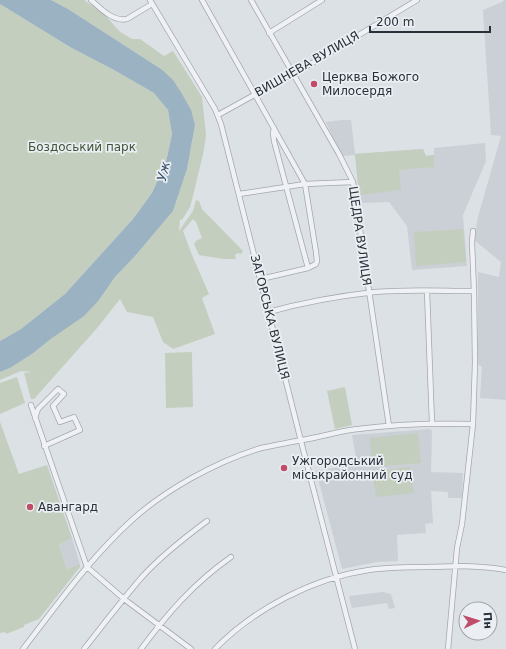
<svg xmlns="http://www.w3.org/2000/svg" width="506" height="649" font-family="'DejaVu Sans',sans-serif">
<style>
.built{fill:#cbd0d6}
.green{fill:#c4cebe}
.water{fill:#9ab2c2}
.lines{fill:none;stroke-linecap:round;stroke-linejoin:round}
.minor-casing{stroke:#a2a8ae;stroke-width:6}
.minor{stroke:#eff1f4;stroke-width:4.5}
.poi-dot{fill:#bf4c69;stroke:#ebeff3;stroke-width:1.5}
.labels{text-anchor:middle;stroke-width:3.5;stroke-linejoin:round;paint-order:stroke}
.street-label{font-size:12px;fill:#28303a;stroke:#ebeff3}
.poi-label{font-size:12px;fill:#28303a;stroke:#ebeff3;text-anchor:start}
.park-label{font-size:12px;fill:#3f5436;stroke:#ebeff3}
.water-label{font-size:13px;font-style:italic;fill:#365269;stroke:#ebeff3}
</style>
<rect width="100%" height="100%" fill="#dce1e5"/>
<!-- built -->
<path class="built" d="M504,0H506V400L480,398L482,367L478,364V272L499,277L501,262L474,240L478,217L501,136L491,135L483,10L502,2Z
M342,120H351L355,154L423,149L426,156L434,155V148L485,143L486,161L463,215L467,266L412,270L407,226L389,202L360,203L355,155L342,156L326,122Z
M430,429L432,431L431,472L463,473L462,498H448V492L431,491L433,523L425,524L426,533L397,535L398,561L377,562L342,569L316,471L357,464L352,435Z
M72,538L80,564L67,569L59,545Z
M383,592L391,594L395,608L389,609L387,603L352,608L349,596Z"/>
<!-- green -->
<path class="green" d="M51,0H84L104,14L120,32L132,39H140L164,56L173,51L202,97L206,134L204,150L193,196L190,207L182,220L180,219L179,231L193,211L196,200L199,201L202,209L243,251L241,254L238,253L235,255L236,259H223L199,255L194,244L196,241L202,238L196,222L193,219L183,231L192,255L209,294L202,298L215,334L173,349L163,342L153,317L127,312L120,299L98,327L34,399H31L24,373L32,372L21,371L0,380V372L10,368L32,354L99,300L115,277L135,256L173,211L187,169L195,125L161,69L68,9Z
M0,4L70,47L114,70L154,93L168,110L172,134L166,162L152,193L133,219L65,294L21,329L0,341Z
M423,149L426,156L434,155V167L399,170L401,190L359,195L355,154Z
M463,229L466,262L416,266L414,232Z
M192,352L193,407L166,408L165,353Z
M17,377L25,403L0,414V383Z
M345,387L352,425L335,429L327,391Z
M0,422L19,474L47,465L72,538L59,545L67,569L80,564V567L39,619L24,625V627L6,634L5,632L0,633Z
M418,433L421,463L372,467L370,438Z
M410,467L414,493L376,497L372,472Z"/>
<!-- water -->
<path class="water" d="M0,0H51L68,9L161,69L173,80L182,94L191,110L195,125L187,169L173,211L135,256L115,277L99,300L84,316L52,338L32,354L10,368L0,372V341L21,329L65,294L133,219L152,193L166,162L172,134L168,110L154,93L114,70L70,47L0,4Z"/>
<g class="lines">
<!-- minor casing -->
<g class="minor-casing">
<path id="minor" d="M91,0C100,8 113,22 127,19L152,4
M150,0L215,109L221,124L303,449L355,649
M202,0L305,184L316,252L317,261L316,264L308,268L261,279
M251,0L339,154L353,182L389,426
M269,33L322,0
M218,115L314,62L417,0
M274,128L273,133L274,141L308,268
M239,194L305,184L353,182
M427,291L432,423
M269,312C304,302 339,296 375,292C408,289 441,291 474,291
M31,405L87,567L124,599L191,649
M35,418L38,409L58,389L64,394L53,406L60,422L74,417L80,430L44,446
M23,649C57,605 90,558 132,520C165,490 217,461 261,448C274,445 288,443 302,440C321,437 339,431 358,429C396,424 435,423 473,424
M84,649C103,625 122,600 142,577C161,556 184,538 207,521
M141,649C168,613 194,583 231,557
M215,649C254,609 313,578 369,570C388,567 408,567 427,567C454,566 480,565 506,570
M448,649L457,548L462,524L473,424L475,363L474,291L472,242L473,231"/>
</g>
<!-- minor -->
<use href="#minor" class="minor"/>
</g>
<!-- markers -->
<g class="poi-dot">
<circle cx="314" cy="84" r="4"/>
<circle cx="284" cy="468" r="4"/>
<circle cx="30" cy="507" r="4"/>
</g>
<g class="labels">
<!-- street labels -->
<g class="street-label">
<text transform="translate(307 64) rotate(-30)" y="4">ВИШНЕВА ВУЛИЦЯ</text>
<text transform="translate(360 236) rotate(82)" y="4">ЩЕДРА ВУЛИЦЯ</text>
<text transform="translate(270 317) rotate(76)" y="4">ЗАГОРСЬКА ВУЛИЦЯ</text>
</g>
<!-- poi labels -->
<g class="poi-label">
<text x="322" y="81">Церква Божого<tspan x="322" dy="14">Милосердя</tspan></text>
<text x="292" y="465">Ужгородський<tspan x="292" dy="14">міськрайонний суд</tspan></text>
<text x="38" y="511">Авангард</text>
</g>
<!-- park labels -->
<g class="park-label">
<text x="82" y="151">Боздоський парк</text>
</g>
<!-- water labels -->
<g class="water-label">
<text transform="translate(163 171) rotate(-78)" y="5">Уж</text>
</g>
</g>
<!-- north arrow -->
<g transform="translate(478 621) rotate(86)"><circle r="19" fill="#ebeff3" stroke="#9da3a9"/>
<path d="M0-3L7 15L0 10L-7 15Z" fill="#bf4c69"/>
<text y="-6" font-size="11" font-weight="bold" text-anchor="middle" fill="#28303a">Пн</text>
</g>
<!-- scale -->
<path d="M370 26v6h120v-6" fill="none" stroke="#28303a" stroke-width="2"/>
<text x="376" y="26" font-size="12" fill="#28303a" stroke="#ebeff3" stroke-width="3" paint-order="stroke">200 m</text>
</svg>
